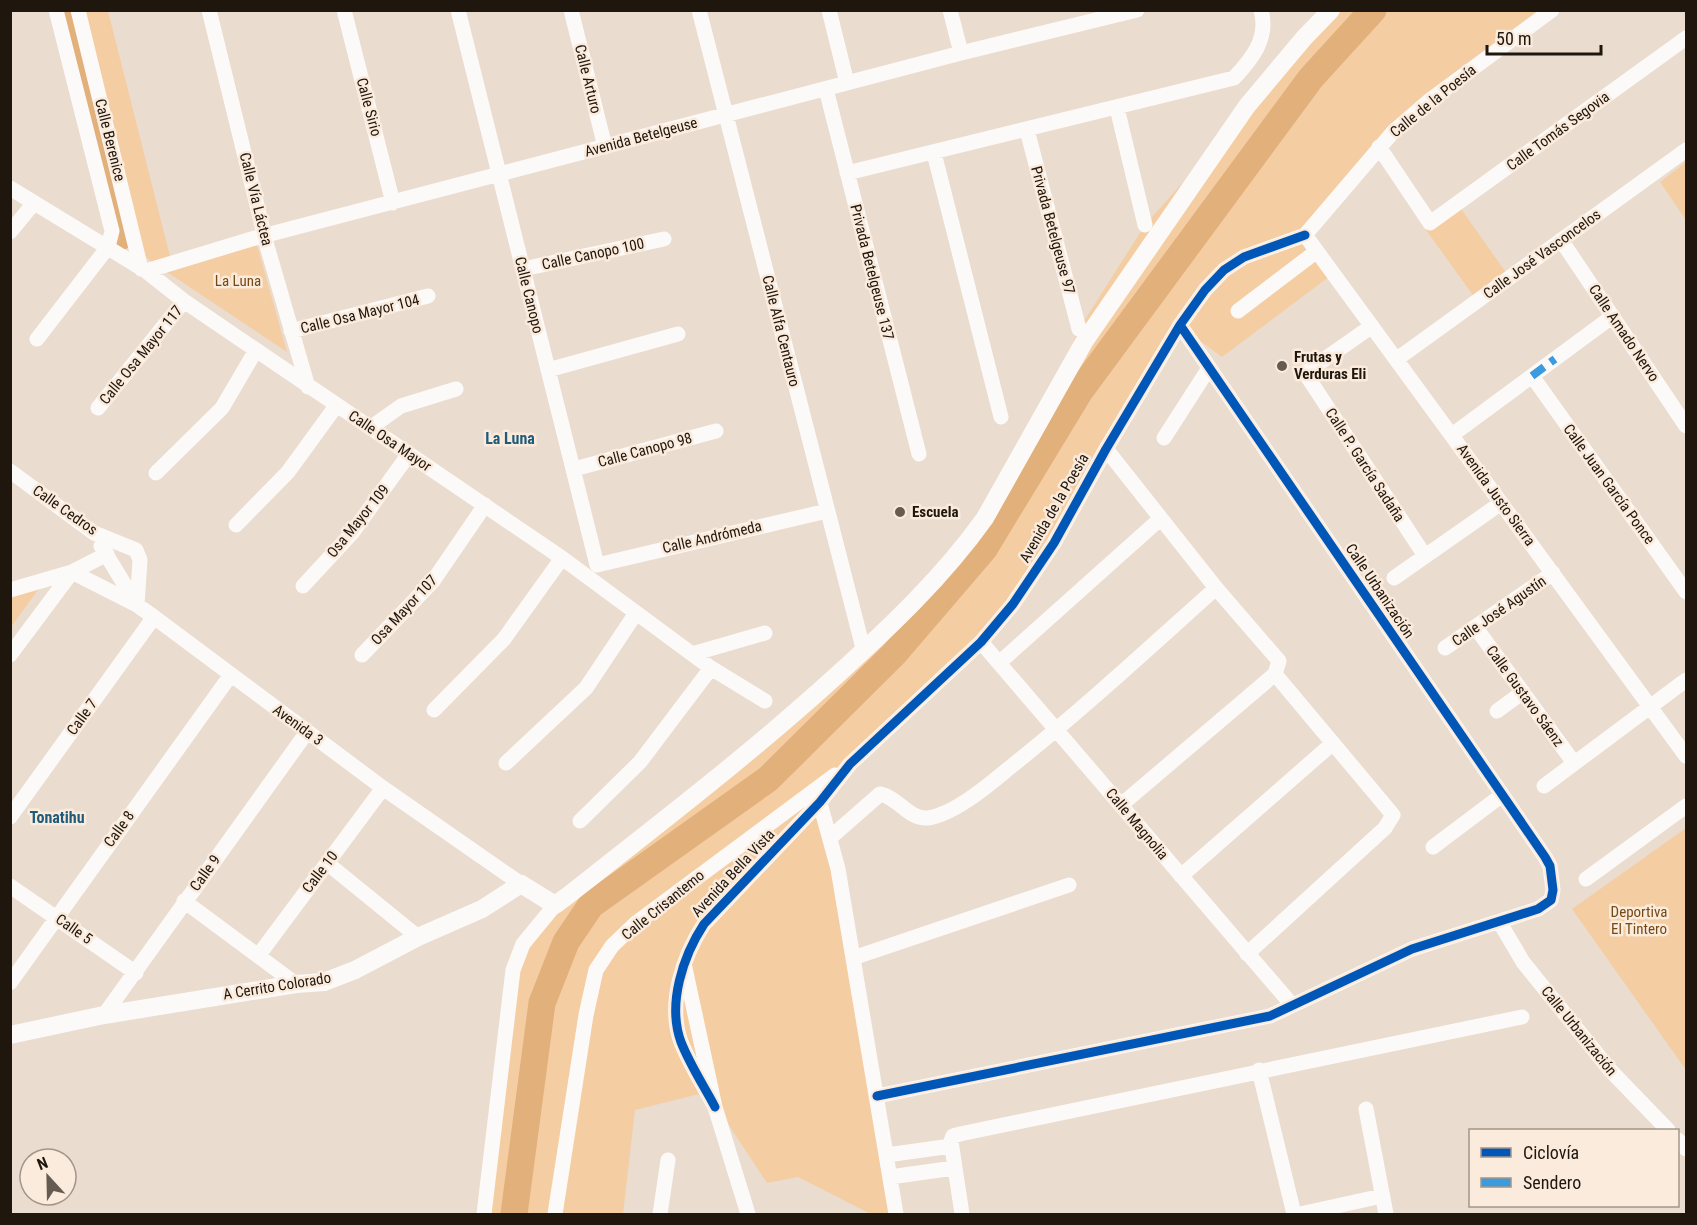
<svg xmlns="http://www.w3.org/2000/svg" width="1697" height="1225" font-family="'Roboto Condensed',sans-serif">
<style>
.green{fill:#f5cda3}
.lines{fill:none;stroke-linecap:round;stroke-linejoin:round}
.river{stroke:#e1b07b;stroke-width:27}
.minor{stroke:#fcfaf8;stroke-width:15}
.major{stroke:#fcfaf8;stroke-width:18}
.quiet{stroke:#3c9ade;stroke-width:8;stroke-dasharray:15 8;stroke-linecap:butt}
.cycleway-casing{stroke:#fbebdc;stroke-width:13}
.cycleway{stroke:#0057b8;stroke-width:9}
.poi-dot{fill:#665b51;stroke:#fbebdc;stroke-width:2}
.labels{text-anchor:middle;stroke-width:5;stroke-linejoin:round;paint-order:stroke}
.street-label{font-size:15px;fill:#1f160d;stroke:#fbebdc}
.park-label{font-size:15px;fill:#754915;stroke:#fbebdc}
.poi-label{font-size:15px;font-weight:bold;fill:#1f160d;stroke:#fbebdc;text-anchor:start}
.neighbourhood-label{font-size:16px;font-weight:bold;fill:#1f5b7b;stroke:#fbebdc}
</style>
<rect width="100%" height="100%" fill="#eadccf"/>
<!-- green -->
<path class="green" d="M56,11H108L173,268L257,245L287,352L152,262L119,235Z
M1335,11H1552L1430,100L1306,234L1334,273L1222,357L1180,326L1073,508L981,642L820,802L896,1214H871L798,1177L767,1183L707,1092L635,1110L623,1214H484L513,970L566,897L763,742L970,538L1034,432L1079,329L1145,225Z
M1686,162V220L1660,182Z
M1459,206L1507,274L1475,298L1426,230Z
M40,587L11,627V597Z
M1686,828V1070L1572,909Z"/>
<g class="lines">
<!-- river -->
<path class="river" d="M64,10L122,236
M514,1214L542,1003L566,942L591,905L768,779L894,654L984,549L1080,391L1311,78L1373,10"/>
<!-- minor -->
<path class="minor" d="M78,10L141,269
M209,10L267,246L308,387
M344,10L393,203
M458,10L597,565
M571,10L605,147
M699,10L864,652
M829,10L847,83
M950,10L961,53
M826,89L919,454
M1117,108L1145,225
M1027,130L1079,329
M1379,147L1430,223L1686,38
M934,153L1001,417
M847,173L1234,78C1252,59 1269,38 1261,10
M10,188L146,271L184,301L562,558L711,668L765,701
M10,232L34,203
M1305,235L1686,756
M1305,235L1393,132L1430,100L1552,10
M1561,240L1686,426
M523,269L664,239
M146,271L255,238L961,53L1137,10
M1238,311L1317,251
M1372,326L1305,373L1425,556
M291,331L428,296
M37,339L108,247L112,231L56,10
M1397,359L1686,150
M548,370L678,334
M1532,376L1686,592
M98,408L184,301
M370,428L401,406L456,389
M1452,435L1613,316
M1164,438L1209,368
M1106,449L1216,588L1279,661L1275,674L1121,805
M574,469L716,431
M10,471L94,533L136,550L140,560L137,605
M156,473L222,408L256,350
M236,525L288,472L336,406
M101,546L137,605
M597,565L827,511
M1394,578L1501,503
M303,586L352,533L409,454
M10,590L72,572L107,554
M1476,628L1574,763
M981,642L1292,1005
M1445,648L1553,573
M692,654L765,633
M10,655L72,572L137,605L154,617L383,788L521,884
M362,655L433,581L485,505
M999,663L1160,519
M434,710L504,639L562,558
M1497,711L1523,692
M506,763L586,688L636,613
M1544,786L1686,680
M818,796L838,869L896,1214
M10,817L154,617
M580,821L640,762L711,668
M831,837L880,794C898,797 909,820 928,818C956,814 992,782 1013,765C1083,709 1149,648 1216,588
M1433,847L1502,795
M327,863L418,937
M1181,876L1333,743
M1586,879L1686,806
M10,886L136,973
M184,901L296,984
M1500,923L1523,962L1610,1070L1668,1130
M1247,954L1385,828L1393,815L1275,674
M258,956L383,788
M853,958L1069,885
M685,968L715,1107L748,1214
M10,983L230,676
M104,1015L307,732
M1259,1070L1294,1214
M877,1096L1270,1016L1412,949L1538,909L1551,900L1553,890L1550,866L1545,857L1180,325
M715,1107C704,1086 690,1065 681,1042C667,1004 683,956 704,924L820,802L850,764L981,642L1013,604L1054,543L1106,449L1180,325L1205,290L1224,270L1244,257L1305,235
M1366,1109L1386,1214
M1678,1140L1686,1149
M887,1155L951,1146
M890,1177L954,1168
M484,1214L513,970L523,944L555,905
M555,1214L586,1015L596,970L612,946L636,923L835,775
M660,1214L668,1160
M962,1214L951,1141L953,1136L960,1134L1522,1017
M1300,1214L1382,1196"/>
<!-- major -->
<path class="major" d="M10,1035L104,1015L296,984L324,982L355,970L418,937L482,909L521,884L555,905L566,897C658,825 750,754 836,676C890,627 943,577 985,518L1084,342L1247,106L1304,38L1331,10"/>
<!-- quiet -->
<path class="quiet" d="M1532,376L1555,359"/>
<!-- cycleway casing -->
<g class="cycleway-casing">
<path id="cycleway" d="M877,1096L1270,1016L1412,949L1538,909L1551,900L1553,890L1550,866L1545,857L1180,325
M715,1107C704,1086 690,1065 681,1042C667,1004 683,956 704,924L820,802L850,764L981,642L1013,604L1054,543L1106,449L1180,325L1205,290L1224,270L1244,257L1305,235"/>
</g>
<!-- cycleway -->
<use href="#cycleway" class="cycleway"/>
</g>
<!-- markers -->
<g class="poi-dot">
<circle cx="1282" cy="366" r="6"/>
<circle cx="900" cy="512" r="6"/>
</g>
<g class="labels">
<!-- street labels -->
<g class="street-label">
<text transform="translate(588 79) rotate(76)" y="5">Calle Arturo</text>
<text transform="translate(1433 101) rotate(-39)" y="5">Calle de la Poesía</text>
<text transform="translate(369 107) rotate(75)" y="5">Calle Sirio</text>
<text transform="translate(1558 131) rotate(-36)" y="5">Calle Tomás Segovia</text>
<text transform="translate(641 137) rotate(-15)" y="5">Avenida Betelgeuse</text>
<text transform="translate(110 140) rotate(76)" y="5">Calle Berenice</text>
<text transform="translate(256 199) rotate(76)" y="5">Calle Vía Láctea</text>
<text transform="translate(1053 230) rotate(75)" y="5">Privada Betelgeuse 97</text>
<text transform="translate(593 254) rotate(-12)" y="5">Calle Canopo 100</text>
<text transform="translate(1542 254) rotate(-36)" y="5">Calle José Vasconcelos</text>
<text transform="translate(872 272) rotate(76)" y="5">Privada Betelgeuse 137</text>
<text transform="translate(529 295) rotate(76)" y="5">Calle Canopo</text>
<text transform="translate(360 314) rotate(-14)" y="5">Calle Osa Mayor 104</text>
<text transform="translate(781 331) rotate(76)" y="5">Calle Alfa Centauro</text>
<text transform="translate(1624 333) rotate(56)" y="5">Calle Amado Nervo</text>
<text transform="translate(141 355) rotate(-51)" y="5">Calle Osa Mayor 117</text>
<text transform="translate(390 441) rotate(34)" y="5">Calle Osa Mayor</text>
<text transform="translate(645 450) rotate(-15)" y="5">Calle Canopo 98</text>
<text transform="translate(1365 465) rotate(57)" y="5">Calle P. García Sadaña</text>
<text transform="translate(1609 484) rotate(54)" y="5">Calle Juan García Ponce</text>
<text transform="translate(1496 495) rotate(54)" y="5">Avenida Justo Sierra</text>
<text transform="translate(1054 508) rotate(-60)" y="5">Avenida de la Poesía</text>
<text transform="translate(65 510) rotate(35)" y="5">Calle Cedros</text>
<text transform="translate(358 521) rotate(-51)" y="5">Osa Mayor 109</text>
<text transform="translate(712 537) rotate(-13)" y="5">Calle Andrómeda</text>
<text transform="translate(1380 591) rotate(56)" y="5">Calle Urbanización</text>
<text transform="translate(404 610) rotate(-47)" y="5">Osa Mayor 107</text>
<text transform="translate(1499 611) rotate(-35)" y="5">Calle José Agustín</text>
<text transform="translate(1525 696) rotate(54)" y="5">Calle Gustavo Sáenz</text>
<text transform="translate(82 717) rotate(-54)" y="5">Calle 7</text>
<text transform="translate(298 725) rotate(36)" y="5">Avenida 3</text>
<text transform="translate(1137 824) rotate(50)" y="5">Calle Magnolia</text>
<text transform="translate(119 829) rotate(-54)" y="5">Calle 8</text>
<text transform="translate(320 872) rotate(-53)" y="5">Calle 10</text>
<text transform="translate(205 873) rotate(-54)" y="5">Calle 9</text>
<text transform="translate(733 873) rotate(-47)" y="5">Avenida Bella Vista</text>
<text transform="translate(663 905) rotate(-39)" y="5">Calle Crisantemo</text>
<text transform="translate(74 929) rotate(35)" y="5">Calle 5</text>
<text transform="translate(277 986) rotate(-9)" y="5">A Cerrito Colorado</text>
<text transform="translate(1579 1031) rotate(51)" y="5">Calle Urbanización</text>
</g>
<!-- park labels -->
<g class="park-label">
<text x="238" y="286">La Luna</text>
<text x="1639" y="917">Deportiva<tspan x="1639" dy="17">El Tintero</tspan></text>
</g>
<!-- poi labels -->
<g class="poi-label">
<text x="1294" y="362">Frutas y<tspan x="1294" dy="17">Verduras Eli</tspan></text>
<text x="912" y="517">Escuela</text>
</g>
<!-- neighbourhood labels -->
<g class="neighbourhood-label">
<text x="510" y="444">La Luna</text>
<text x="57" y="823">Tonatihu</text>
</g>
</g>
<!-- border -->
<rect width="1697" height="1225" fill="none" stroke="#1f160d" stroke-width="24"/>
<!-- legend -->
<rect x="1469" y="1129" width="210" height="78" fill="#fbebdc" stroke="#a39689" stroke-width="1.5"/>
<rect x="1481" y="1148" width="30" height="9" fill="#0057b8" stroke="#a39689" stroke-width="1.5"/>
<text x="1523" y="1159" font-size="18" fill="#1f160d">Ciclovía</text>
<rect x="1481" y="1178" width="30" height="9" fill="#3c9ade" stroke="#a39689" stroke-width="1.5"/>
<text x="1523" y="1189" font-size="18" fill="#1f160d">Sendero</text>
<!-- north arrow -->
<g transform="translate(48 1177) rotate(338)"><circle r="28" fill="#fbebdc" stroke="#a39689" stroke-width="1.5"/>
<path d="M0-4.5L10 22L0 15L-10 22Z" fill="#665b51"/>
<text y="-9" font-size="16" font-weight="bold" text-anchor="middle" fill="#1f160d">N</text>
</g>
<!-- scale -->
<path d="M1487 45v9h114v-9" fill="none" stroke="#1f160d" stroke-width="3"/>
<text x="1496" y="45" font-size="18" fill="#1f160d" stroke="#fbebdc" stroke-width="4.5" paint-order="stroke">50 m</text>
</svg>
